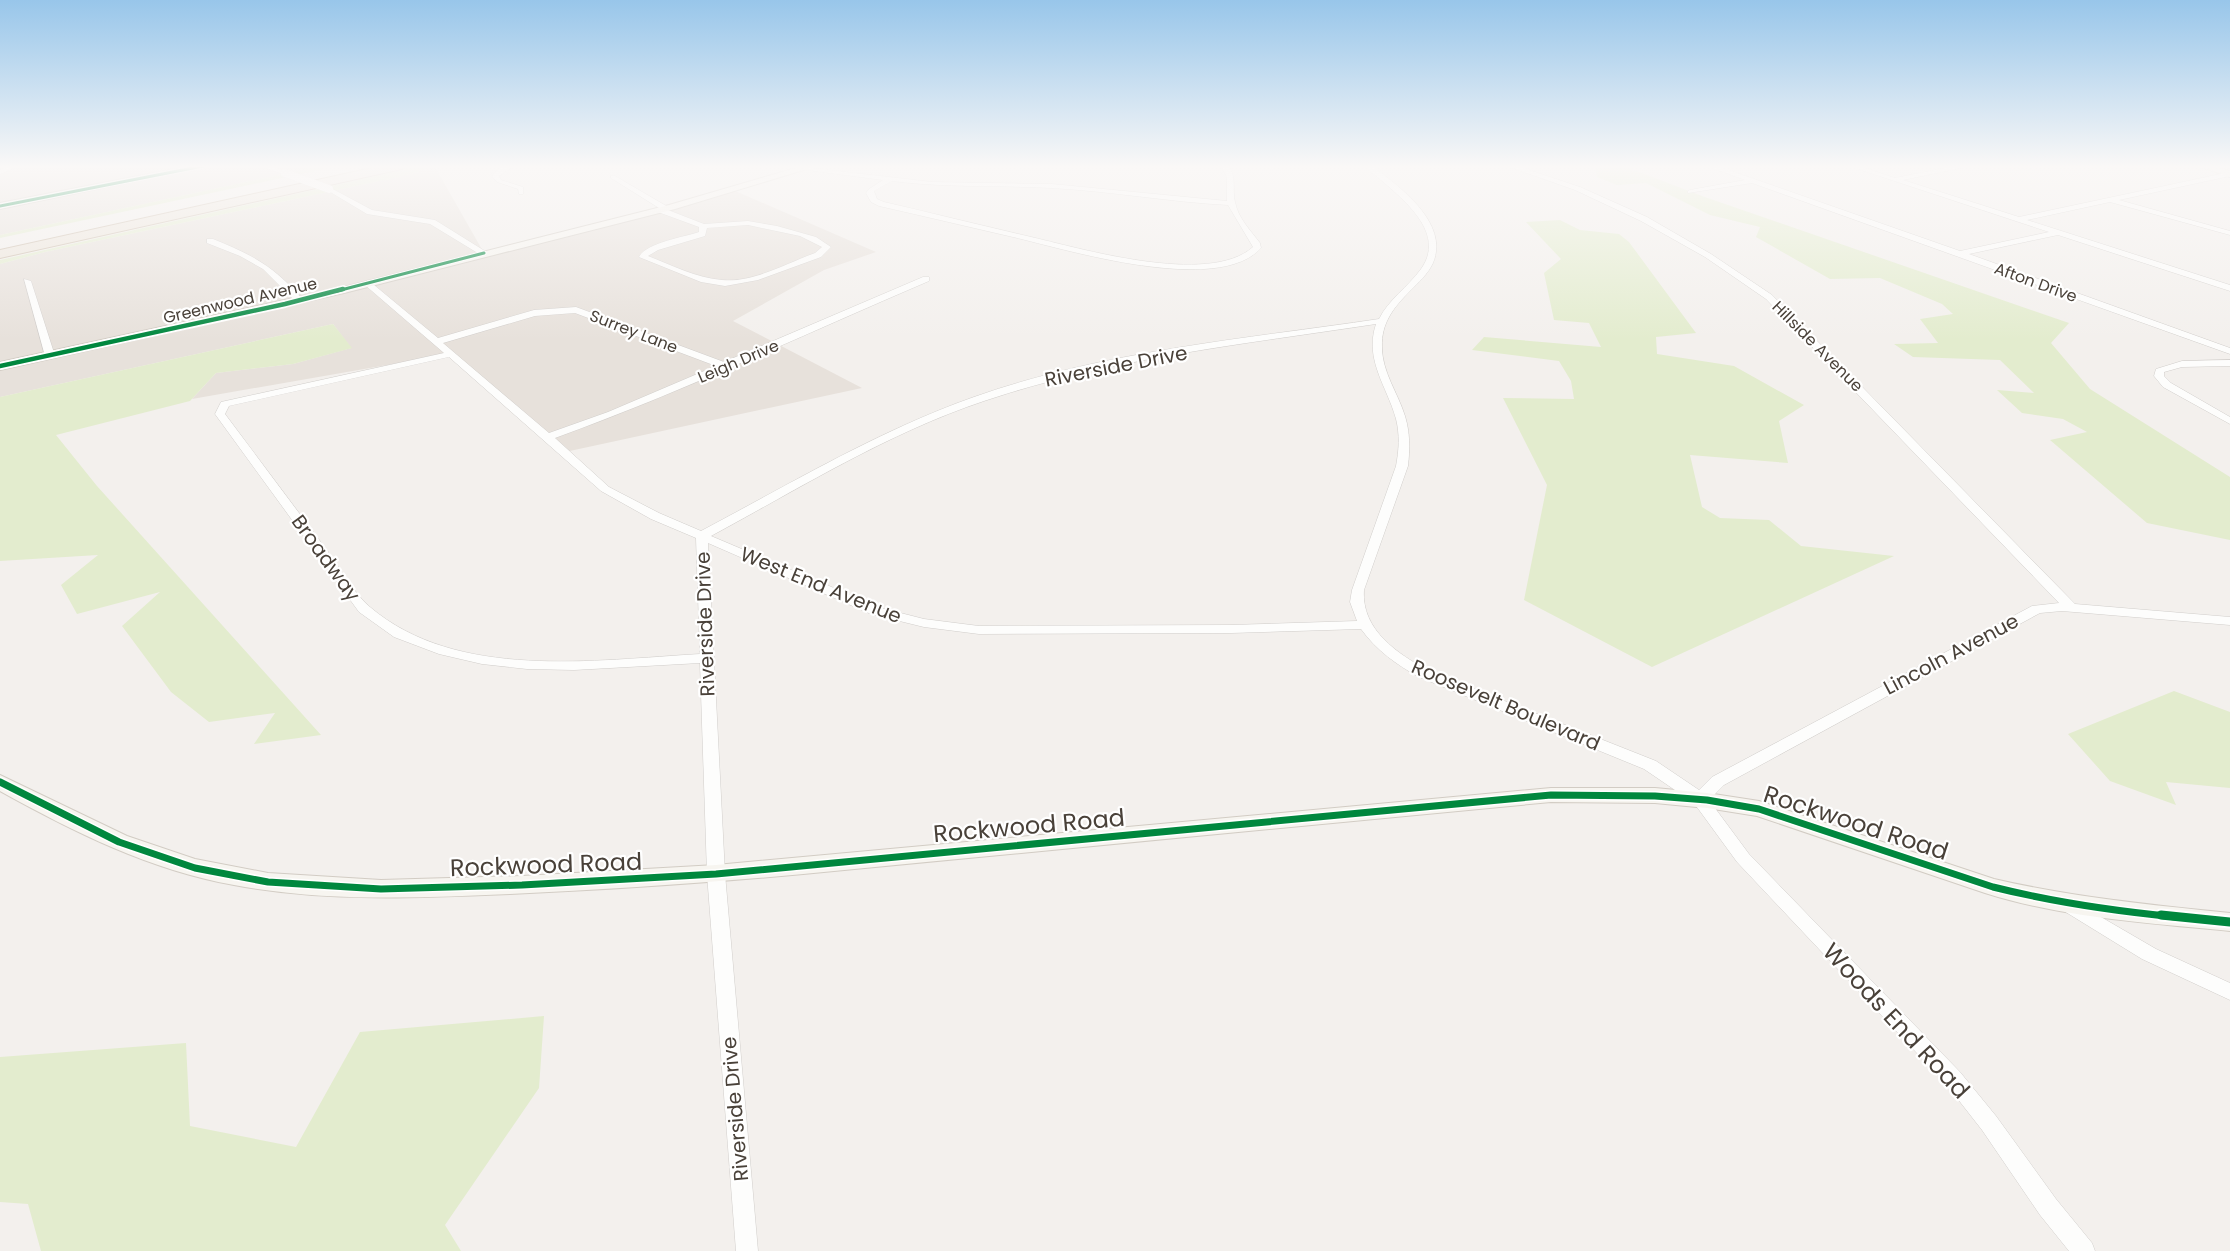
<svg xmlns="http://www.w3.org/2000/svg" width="2230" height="1251" font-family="Poppins,sans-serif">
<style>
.residential{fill:#e7e1db}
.green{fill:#e3ecce}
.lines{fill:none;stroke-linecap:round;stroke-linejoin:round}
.street-casing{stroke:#d1cecb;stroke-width:1}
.secondary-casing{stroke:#d2ccc4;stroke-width:2}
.highway-casing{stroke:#cabba9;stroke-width:2}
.street{fill:#fdfdfc;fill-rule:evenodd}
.secondary{fill:#f7f5f0;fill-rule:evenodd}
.highway{fill:#ece5db;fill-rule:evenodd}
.street-bridge-casing{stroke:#d1cecb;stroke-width:8;stroke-linecap:butt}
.street-bridge{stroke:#fdfdfc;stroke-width:8}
.cycleway-far3-casing{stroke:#fff;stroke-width:5}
.cycleway-far2-casing{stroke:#fff;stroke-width:8}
.cycleway-far1-casing{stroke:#fff;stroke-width:10}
.cycleway-casing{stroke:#fff;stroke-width:13}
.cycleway-far3{stroke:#00873e;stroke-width:3}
.cycleway-far2{stroke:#00873e;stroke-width:4.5}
.cycleway-far1{stroke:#00873e;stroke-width:7}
.cycleway{stroke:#00873e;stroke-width:9}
.labels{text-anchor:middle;stroke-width:4.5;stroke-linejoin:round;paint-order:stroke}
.far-street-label{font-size:16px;fill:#494139;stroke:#fff}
.street-label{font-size:20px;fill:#494139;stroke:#fff}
.near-street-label{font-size:24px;fill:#494139;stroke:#fff}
</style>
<rect width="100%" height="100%" fill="#f3f0ed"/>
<!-- residential -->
<path class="residential" d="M0,165H325L0,235Z
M435,167L484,253L733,190L876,252L824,270L733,321L862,388L565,452L450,354L192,399L216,373L293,364L351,348L333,324L0,397V264L45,252L403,176Z"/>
<!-- green -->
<path class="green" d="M325,165H343L0,238V235Z
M425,165H440L403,176L45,252L0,264V260Z
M1590,165H1621L1702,196L2069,323L2051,343L2090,389L2230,477V540L2147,523L2050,440L2087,432L2063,419L2022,413L1997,390L2034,393L2000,360L1913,357L1894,344L1938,343L1920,319L1953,314L1942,304L1880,278L1830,279L1756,237L1760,227L1710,215L1646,183L1617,185L1597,177L1595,167Z
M1560,220L1580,230L1619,234L1629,242L1696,333L1656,337L1657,354L1734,366L1804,405L1779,421L1788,463L1690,455L1702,507L1720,518L1769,520L1801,546L1894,556L1652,667L1524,600L1547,485L1503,398L1574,399L1571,381L1559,361L1472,350L1484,337L1601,347L1589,323L1554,320L1544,273L1561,259L1526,222Z
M333,324L352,348L293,364L216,373L190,401L56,435L97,486L321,735L254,744L275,713L209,722L171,692L122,626L160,592L77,614L61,585L98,555L0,561V397Z
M2174,691L2230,712V788L2166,782L2176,805L2110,781L2068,734Z
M544,1016L539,1088L445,1225L461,1251H41L28,1204L0,1202V1057L186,1043L190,1126L296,1147L360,1032Z"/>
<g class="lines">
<!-- street casing -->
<g class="street-casing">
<path id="street" d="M12,165H21L0,174V170Z
M259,165H269L288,173L283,174Z
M506,165H515L499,176L501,180L523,187V194H519L518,189L497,182L492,176L497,170Z
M1221,165H1228C1237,177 1232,189 1235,202C1238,218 1251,231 1260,243L1261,248C1218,296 1068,250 1013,237C969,227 924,216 879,206L871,202L866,193L869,189L883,180L799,169L802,167L932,182L1052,184L1227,201V177ZM892,181C945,188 998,185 1051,188C1110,191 1169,202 1228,205L1253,247C1208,287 1080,248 1027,236C979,225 932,213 884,202L877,199L874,191Z
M1364,165H1371C1398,186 1450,222 1433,263C1428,274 1418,283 1410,291C1394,307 1381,323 1382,347C1382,372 1398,393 1405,416C1410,432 1410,449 1408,466L1364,590C1361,630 1398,654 1429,671L1656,761L1699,790L1712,777L2032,606L2059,603L1766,299L1705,257L1641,221L1575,190L1504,165H1514L1580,187L1647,217L1711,254L1772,295L2075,604L2230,617V625L2062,611L2040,613L1724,785L1709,800L1749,854L1960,1072L1996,1116L2056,1199L2092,1243L2095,1251H2069L2040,1215L1982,1130L1946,1084L1737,862L1694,803L1644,769L1419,677C1397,665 1376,650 1361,629L1231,633L979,634L924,627L871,614L708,543L725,874L758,1251H736L707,874L700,663L574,670L527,669L482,664L439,654L394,637L359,612L215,414L221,402L444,353L365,285L364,283L368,280L438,338L534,310L576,307L724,362L923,277H929V281C805,334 682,392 555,438L609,487L659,513L701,531C790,484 878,431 974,397C1104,351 1244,339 1379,319C1389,299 1408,287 1421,269C1451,227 1388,189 1364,165ZM575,313L716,366L608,412L549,433L443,343L535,316ZM1376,324C1364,360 1387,386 1396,419C1400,435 1399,450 1396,466L1352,590L1350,602L1357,621L1231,625L979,626L924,619L881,608L711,536C800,488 888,433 984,401C1111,358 1245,344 1376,324ZM449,357L601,491L651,519L696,538L700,654C595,660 457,681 370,607C355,595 338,565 326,549C292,504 259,459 225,414L229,406Z
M1704,165H1714L1960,251L2049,232L1846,165H1856L1895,178L1961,165H1975L1903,180L2019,217L2230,172V176L2119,200L2230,231V235L2110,202L2027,220L2230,285V291L2058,235L1969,254L2230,348V354L1752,183L1688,193V191L1690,190L1745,180Z
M611,176H615L668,207V210L704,224L748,221L777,226L816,237L831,247L821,257L758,280L725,286L701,282L639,257C646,243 684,237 699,232V227L658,212L659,208L611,178ZM748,225L800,236L822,247L815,253C787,263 753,283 722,280C697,278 671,265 648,256L658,250L705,236L707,228Z
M329,187L372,210L435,220L488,253L481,255L430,224L367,214L327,190Z
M207,239H213C253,255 275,267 303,300L296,302L263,269L240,256L207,243Z
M24,279L31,281L55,356L53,358L45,356Z
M2230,360V366L2182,367L2164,372V376L2171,383L2230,417V424L2163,387L2154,376L2156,369L2182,361Z
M2070,899L2156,949L2230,983V1000L2142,959L2064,911L2061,906L2064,901Z"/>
</g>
<!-- secondary casing -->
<g class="secondary-casing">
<path id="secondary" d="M194,165H212L0,209V203Z
M806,165H820L675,209L344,293L0,370V362L340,288L669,205Z
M2196,165H2210L2230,171V177Z
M0,775L127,836L195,859L268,873L381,880L522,876L716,865L1551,788H1655L1707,793L1759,801L1994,879C2072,897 2151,905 2230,913V931C2148,923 2064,918 1985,893L1757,816L1707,808L1655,803L1551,802C1312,825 1073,848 834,871C726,882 618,889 510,894C418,898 325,902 234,885C150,870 74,832 0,791Z"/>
</g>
<!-- highway casing -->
<g class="highway-casing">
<path id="highway" d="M385,165H408L402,169L0,258V250Z"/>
</g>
<!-- street -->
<use href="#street" class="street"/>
<!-- secondary -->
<use href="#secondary" class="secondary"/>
<!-- highway -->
<use href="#highway" class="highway"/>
<!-- street-bridge casing -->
<g class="street-bridge-casing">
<path id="street-bridge" d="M285,173L329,189"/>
</g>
<!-- street-bridge -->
<use href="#street-bridge" class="street-bridge"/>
<!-- cycleway-far3 casing -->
<g class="cycleway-far3-casing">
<path id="cycleway-far3" d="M0,206L208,165
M337,291L484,253"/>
</g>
<!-- cycleway-far2 casing -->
<g class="cycleway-far2-casing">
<path id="cycleway-far2" d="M0,366L285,304L343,289"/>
</g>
<!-- cycleway-far1 casing -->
<g class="cycleway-far1-casing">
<path id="cycleway-far1" d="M0,782L119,842L195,868L268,882L381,889L522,885L716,874L1551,795L1655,796L1707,800L1759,809L1993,887C2053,902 2114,911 2176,917"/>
</g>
<!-- cycleway casing -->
<g class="cycleway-casing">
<path id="cycleway" d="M2161,915L2230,922"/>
</g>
<!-- cycleway-far3 -->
<use href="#cycleway-far3" class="cycleway-far3"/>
<!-- cycleway-far2 -->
<use href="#cycleway-far2" class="cycleway-far2"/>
<!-- cycleway-far1 -->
<use href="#cycleway-far1" class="cycleway-far1"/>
<!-- cycleway -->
<use href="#cycleway" class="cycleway"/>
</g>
<!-- sky -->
<linearGradient id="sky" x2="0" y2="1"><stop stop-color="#98c6ea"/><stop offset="0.49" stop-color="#faf8f7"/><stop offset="1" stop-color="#faf8f7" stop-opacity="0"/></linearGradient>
<rect width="2230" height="340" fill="url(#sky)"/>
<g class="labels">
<!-- far-street labels -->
<g class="far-street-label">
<text transform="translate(2036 282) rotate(20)" y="6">Afton Drive</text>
<text transform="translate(240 300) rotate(-13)" y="6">Greenwood Avenue</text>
<text transform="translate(634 331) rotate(21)" y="6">Surrey Lane</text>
<text transform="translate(1818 346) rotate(45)" y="6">Hillside Avenue</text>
<text transform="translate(738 361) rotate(-23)" y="6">Leigh Drive</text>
</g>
<!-- street labels -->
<g class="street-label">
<text transform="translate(1116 366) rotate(-11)" y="7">Riverside Drive</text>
<text transform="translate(326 558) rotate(54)" y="7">Broadway</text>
<text transform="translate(821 585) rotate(22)" y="7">West End Avenue</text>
<text transform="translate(705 624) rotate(-92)" y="7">Riverside Drive</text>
<text transform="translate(1951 654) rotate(-28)" y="7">Lincoln Avenue</text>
<text transform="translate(1506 705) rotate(23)" y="7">Roosevelt Boulevard</text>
<text transform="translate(735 1109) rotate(-95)" y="7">Riverside Drive</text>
</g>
<!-- near-street labels -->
<g class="near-street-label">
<text transform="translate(1856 823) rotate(18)" y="8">Rockwood Road</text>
<text transform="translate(1029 826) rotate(-5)" y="8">Rockwood Road</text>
<text transform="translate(546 865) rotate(-2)" y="8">Rockwood Road</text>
<text transform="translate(1896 1021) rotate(47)" y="8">Woods End Road</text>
</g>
</g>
</svg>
